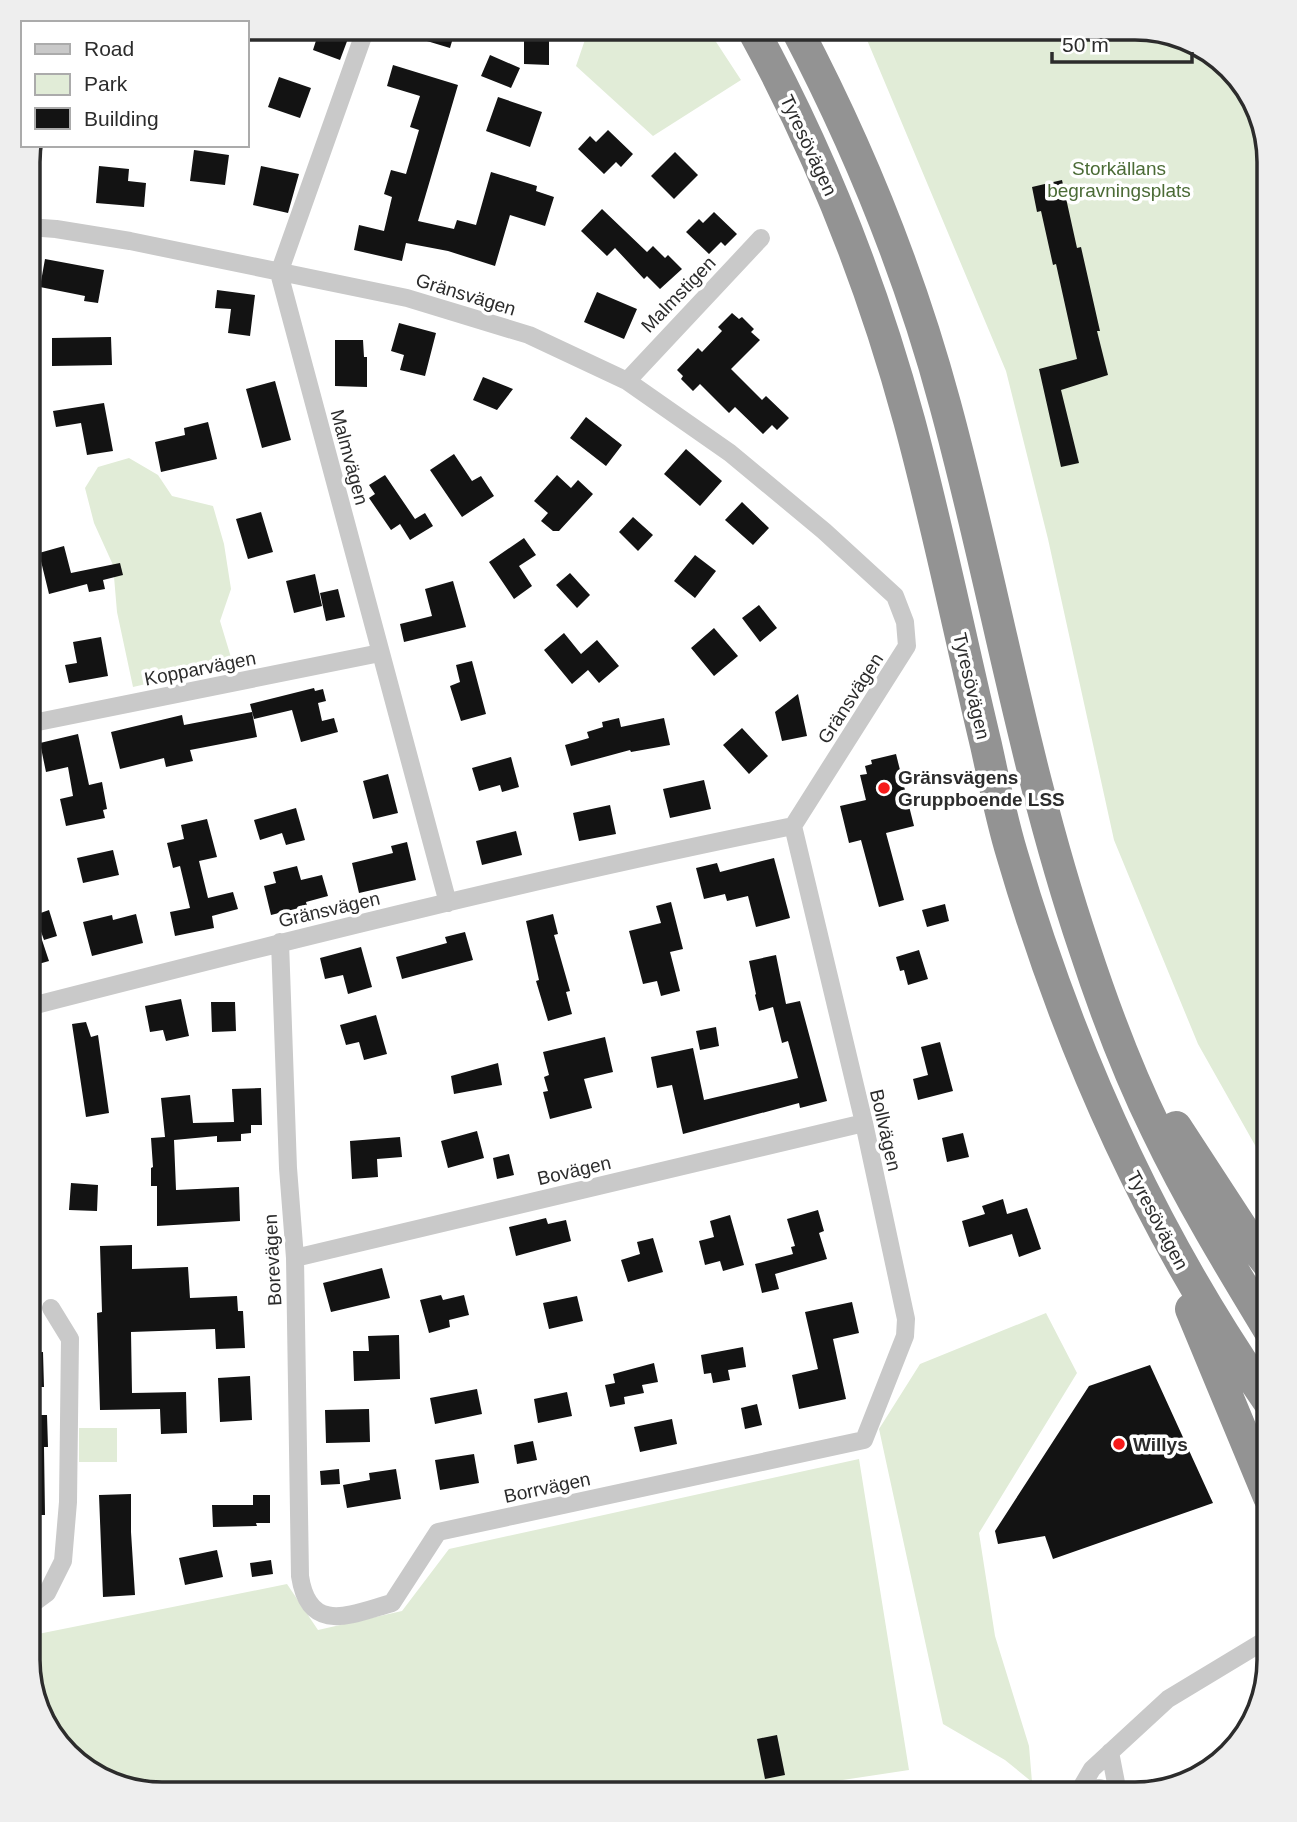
<svg xmlns="http://www.w3.org/2000/svg" width="1297" height="1822" font-family="Helvetica,sans-serif">
<style>
.green{fill:#e1ecd7}
.building{fill:#131313}
.lines{fill:none;stroke-linecap:round;stroke-linejoin:round}
.minor{stroke:#c9c9c9;stroke-width:18}
.motorway{stroke:#939393;stroke-width:32}
.poi-dot{fill:#f61b1b;stroke:#fff;stroke-width:2.5}
.labels{text-anchor:middle;stroke-width:7;stroke-linejoin:round;paint-order:stroke}
.street-label{font-size:19px;fill:#2c2c2c;stroke:#fff}
.park-label{font-size:19px;fill:#4b6b36;stroke:#fff}
.poi-label{font-size:19px;font-weight:bold;fill:#2c2c2c;stroke:#fff;text-anchor:start}
.rim{fill:none;stroke:#2c2c2c;stroke-width:3.5}
</style>
<rect width="100%" height="100%" fill="#fff"/>
<!-- green -->
<path class="green" d="M589,28H707L741,80L653,136L576,66Z
M862,28H1143L1202,46L1251,95L1269,162V1170L1198,1044L1114,840L1048,539L1006,371Z
M129,458L158,475L172,496L213,506L224,544L231,589L220,621L233,664L133,687L117,612L113,565L94,523L85,488L98,467Z
M1046,1313L1077,1373L979,1533L995,1636L1029,1746L1032,1782L1005,1760L943,1724L879,1429L920,1364Z
M79,1428H117V1462H79Z
M859,1459L909,1770L750,1794H154L95,1776L46,1727L28,1660V1636L287,1584L318,1630L402,1611L449,1549Z"/>
<!-- building -->
<path class="building" d="M320,28H352L340,60L313,50Z
M398,28H456L450,48L397,32Z
M524,28H549V65L524,64Z
M490,55L520,68L511,88L481,76Z
M393,65L458,85L418,221L454,229L457,220L476,225L491,172L537,186L536,191L554,197L545,226L510,215L495,266L448,251L406,243L402,261L354,250L359,225L384,231L392,197L384,194L391,170L406,174L419,130L410,127L420,96L387,86Z
M279,77L311,88L300,118L268,107Z
M498,97L542,112L530,147L486,131Z
M608,130L633,154L621,167L616,162L604,174L578,149L590,136L596,142Z
M194,150L229,155L225,185L190,181Z
M675,152L698,175L674,199L651,176Z
M99,166L129,169L128,181L146,183L144,207L96,203Z
M261,166L299,174L288,213L253,205Z
M1062,180L1077,248L1081,247L1100,331H1097L1108,375L1061,390L1079,463L1061,467L1039,369L1077,359L1056,264L1053,265L1041,211L1037,212L1032,187Z
M602,209L647,252L653,246L665,258L668,255L682,269L660,289L647,276L644,279L615,248L607,256L581,231Z
M714,212L737,234L725,246L721,242L709,254L686,232L699,219L703,223Z
M45,259L104,270L98,303L84,301L85,296L40,287Z
M217,290L255,295L250,336L228,333L231,309L215,308Z
M597,292L637,309L624,339L584,322Z
M732,313L739,319L742,317L754,329L751,332L760,340L731,369L762,400L766,396L789,418L777,430L772,425L763,434L735,407L729,413L700,384L693,391L681,379L683,376L677,370L698,348L702,352L722,331L718,327Z
M399,323L436,333L425,376L400,370L404,355L391,351Z
M111,337L112,365L52,366V338Z
M335,340H363L364,357H367V387L335,386Z
M483,377L513,389L497,410L473,400Z
M275,381L291,440L262,448L246,389Z
M104,403L113,451L87,455L81,423L56,427L53,411Z
M586,417L622,445L606,466L570,438Z
M208,422L217,459L161,472L155,442L185,435L184,428Z
M686,449L722,481L700,506L664,474Z
M454,454L472,481L481,476L494,496L462,517L430,470Z
M385,475L415,519L425,513L433,526L410,540L400,524L391,530L369,498L375,494L369,485Z
M557,475L571,488L578,480L593,494L559,531H553L541,521L548,513L534,501Z
M742,502L769,528L753,545L725,520Z
M261,512L273,552L248,559L236,519Z
M633,517L653,535L638,551L619,532Z
M524,538L536,555L519,566L532,586L514,599L489,562Z
M64,546L71,573L120,563L123,575L103,580L105,589L89,592L87,584L49,594L39,553Z
M695,555L716,571L695,598L674,581Z
M570,573L590,595L577,608L556,585Z
M315,574L322,606L294,613L286,581Z
M453,581L466,627L404,642L400,624L432,616L425,589Z
M338,589L345,617L326,621L320,593Z
M759,605L777,628L760,642L742,618Z
M714,628L738,656L714,676L691,648Z
M564,633L581,654L597,640L619,666L599,683L588,670L572,684L544,650Z
M101,637L108,676L69,683L65,665L77,663L73,642Z
M472,661L486,714L461,721L450,686L460,682L456,665Z
M314,688L315,691L323,689L326,701L318,703L322,721L334,718L338,732L301,742L292,710L254,719L250,704Z
M798,694L807,736L782,741L775,712Z
M252,712L257,737L190,750L193,761L166,767L164,758L120,769L111,732L182,715L184,725Z
M619,718L621,727L664,718L670,745L631,752L630,750L571,766L565,745L589,738L587,732L603,727L602,722Z
M742,728L768,756L749,774L723,745Z
M78,734L89,785L102,782L107,809L103,810L105,818L66,826L60,799L73,796L68,767L46,772L40,743Z
M896,754L914,826L886,833L904,900L879,907L861,840L849,843L840,806L866,800L860,775L867,774L865,766L872,764L871,760Z
M511,757L519,787L502,792L500,785L479,791L472,768Z
M388,774L398,813L373,819L363,781Z
M704,780L711,809L670,818L663,789Z
M610,805L616,834L579,841L573,813Z
M296,808L305,840L286,845L282,833L260,840L254,820Z
M207,819L217,857L199,861L208,898L233,892L238,909L212,916L214,928L175,936L170,912L190,908L180,866L173,868L167,843L184,839L181,825Z
M516,831L522,855L482,865L476,841Z
M407,842L416,880L359,893L352,863L393,853L391,846Z
M113,850L119,875L83,883L77,858Z
M774,858L790,918L756,927L748,896L727,901L725,894L704,899L696,868L717,863L720,872Z
M297,866L301,880L322,875L328,896L306,902L307,906L271,915L264,886L276,883L273,872Z
M671,902L683,949L670,952L680,991L661,996L657,981L643,984L629,931L661,923L656,906Z
M945,904L949,921L927,927L922,910Z
M28,907H31L49,961L28,967Z
M49,910L57,936L44,940L35,915Z
M136,914L143,943L92,956L83,922L112,915L113,920Z
M553,914L558,934L554,935L570,991L566,992L572,1014L548,1021L536,981L539,980L526,921Z
M465,932L473,960L402,979L396,957L447,943L445,937Z
M361,947L372,987L348,994L343,975L325,979L320,958Z
M919,950L928,979L908,985L904,970L900,971L896,957Z
M776,955L786,1004L800,1001L827,1101L800,1108L799,1103L683,1134L672,1085L657,1088L651,1057L693,1048L704,1100L798,1078L788,1041L782,1043L773,1007L759,1011L755,995L756,994L749,961Z
M181,999L189,1036L166,1041L163,1030L150,1032L145,1006Z
M211,1002H235L236,1031L212,1032Z
M376,1015L387,1054L364,1060L359,1042L346,1045L340,1025Z
M86,1022L91,1037L98,1035L109,1113L86,1117L72,1024Z
M716,1027L719,1046L700,1050L696,1031Z
M605,1037L613,1072L584,1079L592,1108L550,1119L543,1092L548,1091L544,1077L549,1075L543,1052Z
M940,1042L953,1091L918,1100L913,1079L928,1075L921,1047Z
M498,1063L502,1085L454,1094L451,1076Z
M261,1088L262,1125H251V1133L241,1134V1141L217,1142V1136L174,1140L176,1190L239,1187L240,1221L157,1226V1186H151V1168L153,1167L151,1138L165,1137L161,1098L190,1095L193,1123L234,1122L232,1089Z
M477,1131L484,1158L448,1168L441,1141Z
M963,1133L969,1157L947,1162L942,1138Z
M400,1137L402,1157L377,1159L378,1177L352,1179L350,1141Z
M509,1154L514,1175L497,1179L493,1158Z
M71,1183L98,1185L97,1211L69,1210Z
M1003,1199L1007,1214L1027,1208L1041,1249L1019,1257L1012,1234L969,1247L962,1221L985,1214L982,1206Z
M818,1210L824,1231L819,1233L827,1259L775,1274L779,1289L762,1293L755,1264L793,1254L791,1247L795,1246L787,1219Z
M730,1215L744,1265L723,1271L720,1261L705,1265L699,1241L714,1237L710,1221Z
M546,1218L548,1224L566,1220L571,1241L516,1256L509,1227Z
M653,1238L663,1272L628,1282L621,1260L640,1254L637,1242Z
M132,1245V1269L188,1267L190,1298L237,1296L238,1311H243L245,1348L216,1349L215,1329L131,1332L132,1393L186,1392L187,1433L161,1434L160,1409L100,1410L97,1313L102,1312L100,1246Z
M382,1268L390,1298L331,1312L323,1283Z
M441,1295L443,1300L464,1295L469,1315L449,1320L450,1327L429,1333L420,1300Z
M577,1296L583,1321L549,1329L543,1303Z
M852,1302L859,1333L833,1339L846,1399L799,1409L792,1375L818,1369L805,1312Z
M399,1335L400,1379L354,1381L353,1351H369L368,1336Z
M743,1347L746,1367L728,1370L730,1380L713,1383L711,1373L704,1374L701,1355Z
M43,1352L44,1387H28V1353Z
M654,1363L658,1382L642,1385L644,1393L624,1397L625,1404L610,1407L605,1385L615,1383L613,1374Z
M1150,1365L1213,1503L1053,1559L1045,1536L998,1544L995,1531L1089,1386Z
M250,1376L252,1420L220,1422L218,1378Z
M477,1389L482,1414L435,1424L430,1398Z
M567,1392L572,1416L538,1423L534,1399Z
M757,1404L762,1425L745,1429L741,1408Z
M369,1409L370,1442L326,1443L325,1410Z
M28,1415H47L48,1447H44L45,1515H28Z
M672,1419L677,1444L640,1452L634,1427Z
M533,1441L537,1460L517,1464L514,1445Z
M474,1454L479,1483L440,1490L435,1460Z
M339,1469L340,1484L321,1485L320,1471Z
M396,1469L401,1499L347,1508L343,1485L370,1480L369,1473Z
M131,1494V1532L135,1595L103,1597L99,1495Z
M253,1495H270V1523H256L257,1526L213,1527L212,1505H253Z
M217,1550L223,1577L185,1585L179,1558Z
M271,1560L273,1574L252,1577L250,1563Z
M777,1735L785,1775L765,1779L757,1739Z"/>
<g class="lines">
<!-- minor -->
<path class="minor" d="M366,28L279,273L448,903
M627,381L761,238
M28,724L380,653
M280,942L288,1168L295,1258L300,1576C309,1636 352,1614 392,1603L438,1532L864,1440L905,1336L906,1319L864,1123L793,826
M28,1007C282,942 536,878 793,826L907,646L905,622L895,596L824,531L730,453L627,381L529,335L407,298L130,241L56,229L28,227
M295,1258L864,1123
M28,1607L47,1593L63,1561L68,1502L70,1339L51,1308
M1110,1752L1118,1793
M1078,1793L1092,1769L1168,1699L1269,1638
M1078,1794L1099,1788L1120,1794"/>
<!-- motorway -->
<path class="motorway" d="M752,28C820,152 872,284 909,420C938,527 960,637 986,745C994,781 1001,818 1012,854C1069,1049 1152,1235 1269,1402
M796,28C859,148 910,274 945,404C994,584 1024,769 1084,947C1104,1008 1127,1070 1156,1129C1189,1198 1229,1264 1269,1330
M1176,1127L1251,1242L1269,1265
M1191,1309L1269,1497"/>
</g>
<!-- markers -->
<g class="poi-dot">
<circle cx="884" cy="788" r="7"/>
<circle cx="1119" cy="1444" r="7"/>
</g>
<g class="labels">
<!-- street labels -->
<g class="street-label">
<text transform="translate(809 145) rotate(65)" y="7">Tyresövägen</text>
<text transform="translate(466 294) rotate(17)" y="7">Gränsvägen</text>
<text transform="translate(678 294) rotate(-46)" y="7">Malmstigen</text>
<text transform="translate(350 457) rotate(75)" y="7">Malmvägen</text>
<text transform="translate(200 668) rotate(-11)" y="7">Kopparvägen</text>
<text transform="translate(972 686) rotate(77)" y="7">Tyresövägen</text>
<text transform="translate(850 698) rotate(-57)" y="7">Gränsvägen</text>
<text transform="translate(329 909) rotate(-13)" y="7">Gränsvägen</text>
<text transform="translate(886 1130) rotate(77)" y="7">Bollvägen</text>
<text transform="translate(574 1170) rotate(-13)" y="7">Bovägen</text>
<text transform="translate(1158 1220) rotate(62)" y="7">Tyresövägen</text>
<text transform="translate(272 1260) rotate(-93)" y="7">Borevägen</text>
<text transform="translate(547 1487) rotate(-12)" y="7">Borrvägen</text>
</g>
<!-- park labels -->
<g class="park-label">
<text x="1119" y="175">Storkällans<tspan x="1119" dy="22">begravningsplats</tspan></text>
</g>
<!-- poi labels -->
<g class="poi-label">
<text x="898" y="784">Gränsvägens<tspan x="898" dy="22">Gruppboende LSS</tspan></text>
<text x="1133" y="1451">Willys</text>
</g>
</g>
<!-- crop -->
<path d="M0 0H1297V1822H0ZM162 40H1135A122 122 0 0 1 1257 162V1660A122 122 0 0 1 1135 1782H162A122 122 0 0 1 40 1660V162A122 122 0 0 1 162 40Z" fill="#eee" fill-rule="evenodd"/>
<path class="rim" d="M162 40H1135A122 122 0 0 1 1257 162V1660A122 122 0 0 1 1135 1782H162A122 122 0 0 1 40 1660V162A122 122 0 0 1 162 40Z"/>
<!-- legend -->
<rect x="21" y="21" width="228" height="126" fill="#ffffff" stroke="#ababab" stroke-width="2"/>
<rect x="35" y="44" width="35" height="10" fill="#c9c9c9" stroke="#ababab" stroke-width="2"/>
<text x="84" y="56" font-size="21" fill="#2c2c2c">Road</text>
<rect x="35" y="74" width="35" height="21" fill="#e1ecd7" stroke="#ababab" stroke-width="2"/>
<text x="84" y="91" font-size="21" fill="#2c2c2c">Park</text>
<rect x="35" y="108" width="35" height="21" fill="#131313" stroke="#ababab" stroke-width="2"/>
<text x="84" y="126" font-size="21" fill="#2c2c2c">Building</text>
<!-- scale -->
<path d="M1052 52v10h140v-10" fill="none" stroke="#2c2c2c" stroke-width="3.5"/>
<text x="1062" y="52" font-size="21" fill="#2c2c2c" stroke="#ffffff" stroke-width="5" paint-order="stroke">50 m</text>
</svg>
